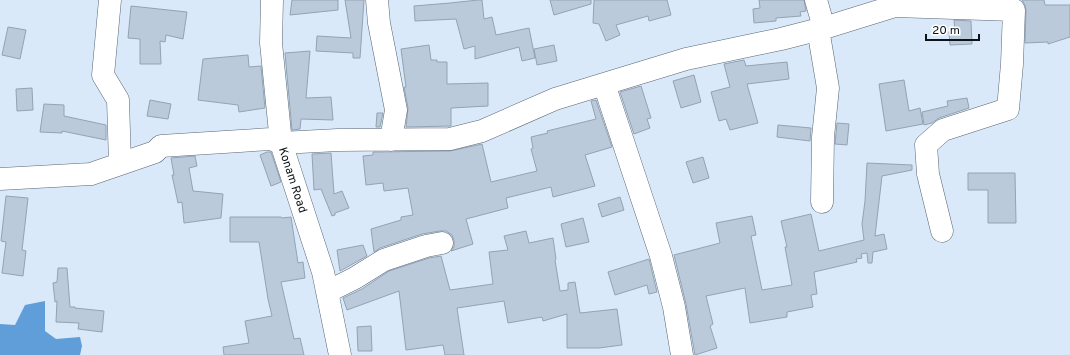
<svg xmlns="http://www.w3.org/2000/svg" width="1070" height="355" font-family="Overpass,sans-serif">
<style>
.water{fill:#5f9ed8}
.building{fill:#bacadb;stroke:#93a3b2}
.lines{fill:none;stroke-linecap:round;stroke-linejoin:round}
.minor-casing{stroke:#586675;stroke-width:23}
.minor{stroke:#fff;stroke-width:22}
.labels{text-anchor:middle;stroke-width:3;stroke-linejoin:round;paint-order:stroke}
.street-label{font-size:12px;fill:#0d1318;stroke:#fff}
</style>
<rect width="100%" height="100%" fill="#d9e9fa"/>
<!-- water -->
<path class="water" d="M45,301V331L56,339L80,337L82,346L80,355H0V324L15,325L25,305Z"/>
<!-- building -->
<path class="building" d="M292,0H338V10L290,15Z
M345,0H364L360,58H353V53L316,51L317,36L351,38Z
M478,0H482L484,19L492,17L496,35L529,28L535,58L522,61L519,47L475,59V46L464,49L456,19L415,21L414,6L450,3Z
M550,0H591V4L554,15Z
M594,0H667L671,15L649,21L648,16L616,25L620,35L606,41L599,24L593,23Z
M759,0H804L806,11L800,12L801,16L776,18V21L754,23L753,9L760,8Z
M1022,0H1044L1045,5H1070V37L1048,44V42L1025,43L1026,10L1025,5Z
M131,6L187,12L183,39L166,35L165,42L160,41L161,64H140V39L128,38Z
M954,20L971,21L972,44L950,45L949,32H955Z
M8,27L26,30L20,59L2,55Z
M429,45L431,60H437V62H447V84L488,83V106L451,108V126L406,127L408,108L404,87H406L401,49Z
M554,45L557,61L537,65L534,49Z
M310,51L306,98L331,97L333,120L301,119L300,129L292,130L285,53Z
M248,55L249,67L261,66L265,108L239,112L238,105L198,100L203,59Z
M744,60L746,66L787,62L789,79L747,84L758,123L730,130L726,119L719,121L711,92L730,87L724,64Z
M694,75L701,102L681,108L673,81Z
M904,80L909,111L920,108L923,124L886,131L879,84Z
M641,86L651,118L647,119L650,128L634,134L620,92Z
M32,88L33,110L17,111L16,89Z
M967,98L969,108L939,118L932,123L924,125L922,112L948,106L947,101Z
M150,100L171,104L168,119L147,116Z
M596,100L612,147L585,155L595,186L553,197L551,187L506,198L508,208L466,219L473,244L451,251L454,247V241L452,235L446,231H440L422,234L380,248L374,252L371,229L401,220V217L413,215L408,188L384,191L383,183L366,185L363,156L373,155V152L450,151L482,144L491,182L537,171L531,149L533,148L531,137L548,133L547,131L596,119L591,101Z
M44,104L64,105V116L106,125V140L62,131V133L40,132Z
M377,113H383L380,127H376Z
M837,123L849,124L847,145L835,144Z
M778,125L811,128L810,141L777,137Z
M267,152H271L281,182L271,186L260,155Z
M331,153L334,194L342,191L349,208L335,213V215L332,216L321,189L314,190L312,154Z
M195,156L197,166L189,168L193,191L223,194L221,218L184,223L182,202L178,203L172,175H174L171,158Z
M703,157L709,178L693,183L686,162Z
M867,163L912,165V170L882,176L875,236L884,234L887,249L873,252L872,263H868L867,253L861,254L862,258L856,259L857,262L814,272L817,294L811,295L813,307L787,312V317L750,323L745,288L706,296L713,324L710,326L717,348L695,355L686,304L674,255L720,243L716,223L752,216L756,235L751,236L762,290L792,285L785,247H787L781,221L811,214L819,251L864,240L862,224L865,201Z
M968,173H1015L1016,223H988V190H968Z
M6,196L28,198L22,250L26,251L23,276L2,273L6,242L1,241Z
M620,197L624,210L602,217L598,204Z
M230,217H281L282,218L291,217L298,263L303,262L305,278L281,282L294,339L300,338L304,355H224L223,347L249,343L245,321L272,316L268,299L259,242H230Z
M583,218L589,242L566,247L561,224Z
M526,231L529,243L553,238L556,259L555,260L560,291L568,290V283L575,282L580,313L617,309L622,345L599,348H567V314L543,321L542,317L508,323L504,301L457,308L464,355H445L443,345L406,350L399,291L347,310L343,298L362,289L389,271L429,258L441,256L450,290L493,284L489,252L508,250L504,236Z
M363,245L367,256L340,271L337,250Z
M649,259L657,292L649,294L647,285L615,295L608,272Z
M58,268H67L70,307H75V308L104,311L102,332L78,329L79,323L56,322L57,301L55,302L53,283L57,282Z
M371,326L372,351H358L357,327Z"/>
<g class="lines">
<!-- minor casing -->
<g class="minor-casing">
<path id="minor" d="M110,0L103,75L118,100L120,164
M272,0L271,43L281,143L323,272L340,355
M377,0L379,23L396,110L391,140
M816,0L824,28
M895,6L1014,10L1012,64L1008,109L943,130L926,145L928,174L942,231
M818,29L828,88L823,137L822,202
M0,179L91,174L155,152L161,146L271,139L281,143L338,140L450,139L482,131L555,99L604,84
M327,292L355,278L384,260L426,246L442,243
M682,355L674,307L661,256L604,84L686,59L781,39L824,28L895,6L898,0"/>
</g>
<!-- minor -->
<use href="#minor" class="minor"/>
</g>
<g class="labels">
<!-- street labels -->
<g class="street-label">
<text transform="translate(293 180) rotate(72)" y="4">Konam Road</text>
</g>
</g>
<!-- scale -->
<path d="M926 34v6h53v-6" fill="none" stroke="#0d1318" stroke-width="2"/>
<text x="932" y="34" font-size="12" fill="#0d1318" stroke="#ffffff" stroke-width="3" paint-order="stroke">20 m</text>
</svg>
